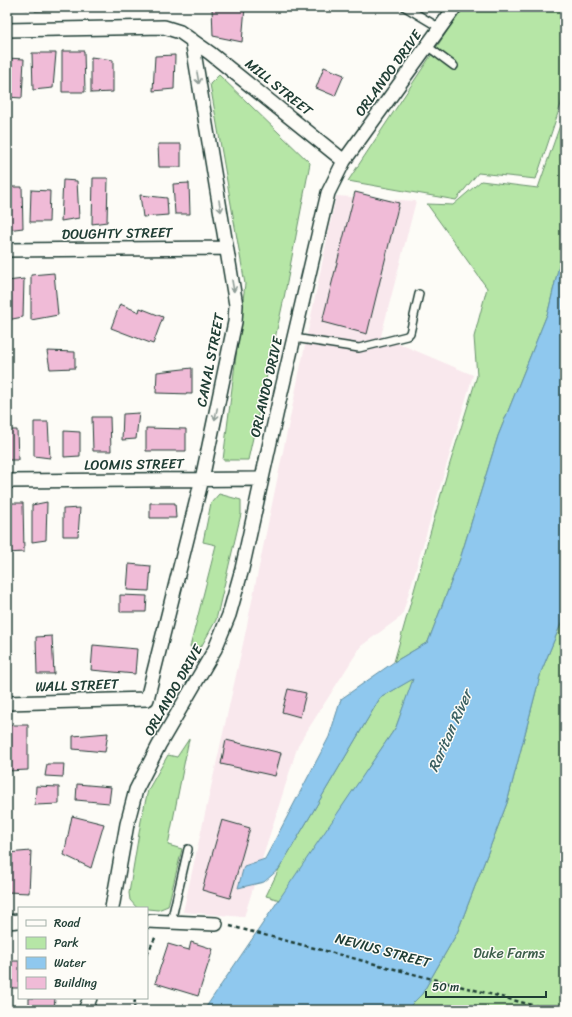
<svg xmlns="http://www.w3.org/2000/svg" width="572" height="1017" font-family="Sriracha,sans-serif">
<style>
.built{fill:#f9e8ed}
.green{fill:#b6e6a6;stroke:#6a926d}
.water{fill:#8fc8ee;stroke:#6290a4}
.building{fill:#f0bbd7;stroke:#1f3d34}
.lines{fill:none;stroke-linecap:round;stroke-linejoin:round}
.lane-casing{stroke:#1f3d34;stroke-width:10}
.street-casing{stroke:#1f3d34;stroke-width:16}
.path{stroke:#1f3d34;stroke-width:2.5;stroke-dasharray:4 3;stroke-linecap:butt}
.lane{stroke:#fdfcf7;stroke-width:7}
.street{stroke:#fdfcf7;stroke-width:13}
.oneway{stroke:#8e9c96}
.labels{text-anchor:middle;stroke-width:3;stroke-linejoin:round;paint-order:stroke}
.street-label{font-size:14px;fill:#1f3d34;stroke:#fdfcf7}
.park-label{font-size:14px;fill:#3d5f4b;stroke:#fdfcf7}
.water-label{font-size:15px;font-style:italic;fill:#3b6062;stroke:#fdfcf7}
</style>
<rect width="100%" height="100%" fill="#fdfcf7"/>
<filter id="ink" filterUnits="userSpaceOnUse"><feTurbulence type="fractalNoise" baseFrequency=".025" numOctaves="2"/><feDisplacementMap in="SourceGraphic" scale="8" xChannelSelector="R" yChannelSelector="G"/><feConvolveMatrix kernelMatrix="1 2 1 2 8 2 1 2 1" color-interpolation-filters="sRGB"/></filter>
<g filter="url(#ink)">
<!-- built -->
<path class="built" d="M336,196L416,201L381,336L473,375L402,616L361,646L298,745L244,917L183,912L243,644Z"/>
<!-- green -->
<path class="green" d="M463,7H565V92L536,179L478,173L456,200L348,181Z
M219,75L310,163L284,298L248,460H223L245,284L210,84Z
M565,111V250L561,257L548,312L498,436L460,559L428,642L394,662L447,473L477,376L474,337L487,288L427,204L453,205L481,181L538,188Z
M219,494L241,500V514L216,620L201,647H190L216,545L203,542L211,503Z
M565,614V1010H406L422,994L457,933L507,803L541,672Z
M414,678L396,727L280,900L266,896L279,869L380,698Z
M189,739L168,845L182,849L168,906L158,910L137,908L130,900L129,893L141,821L148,790L168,755L177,757Z"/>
<!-- water -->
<path class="water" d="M565,250V614L541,672L507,803L457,933L422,994L406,1010H204L396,727L413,679L380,698L279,869L264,882L238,888L244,866L265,859L329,737L341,699L394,662L428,642L460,559L498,436L548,312L561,257Z"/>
<!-- building -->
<path class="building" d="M7,7H28V9Z
M35,7H61V10L35,11Z
M212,7H245L242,42L213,36Z
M62,51H84L85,92H62Z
M32,53H56L53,88L33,90Z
M175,55L174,89L153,91L155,56Z
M91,57L113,60V92L91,93Z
M7,58L24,59L22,98L7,97Z
M324,67L344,75L335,96L316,88Z
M158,144H181V167H159Z
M93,178H108L107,222L92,224Z
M63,180L77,181L79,218L61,221Z
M189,183L190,214H175L173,184Z
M9,187H22L23,228L7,230Z
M31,190L50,191L49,222H30Z
M355,192L399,203L367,334L322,322Z
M140,195L167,198L168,215L143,217Z
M54,273L58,315L31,320V275Z
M24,279L23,317L7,320V281Z
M120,304L139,312L140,308L163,317L153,344L111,328Z
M47,351L75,352V368L50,369Z
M192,368V394L156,393L157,372Z
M139,413L136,439L122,440L123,414Z
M92,417H110L111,451H93Z
M34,422H48L50,458L34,456Z
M146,428L186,429V451H146Z
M7,430H17L18,460H7Z
M64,431L80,432V456L64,457Z
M47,502L46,540L32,542V505Z
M7,503H23L24,552L7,553Z
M150,503H175L176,518H150Z
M80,508L78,536H63V509Z
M129,564L151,566L149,591L127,590Z
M120,595L147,596L146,612H120Z
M52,636L54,674H37L36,637Z
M93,645L137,649L135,674L91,670Z
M288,689L306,693L300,717L282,712Z
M7,725H28V770L7,771Z
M108,733L105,752L73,749V736Z
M226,740L281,753L275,776L221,764Z
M47,764H64L63,777L45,776Z
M77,784L111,787L109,803L76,800Z
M36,786L59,787V804L35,805Z
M72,816L104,824L91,868L64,855Z
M222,820L250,828L230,898L202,890Z
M31,851L29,893L7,892V853Z
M191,942L213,949L198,996L155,983L168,944L189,950Z
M11,961H19V988H11Z
M29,998H55L54,1010H29Z"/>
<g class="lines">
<!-- lane casing -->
<g class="lane-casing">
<path id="lane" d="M405,7L440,28
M427,46L454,66
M294,338L359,348L407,336L410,333L419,294
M171,922L188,849"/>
</g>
<!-- street casing -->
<g class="street-casing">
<path id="street" d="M7,30L164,27L180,32L210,53L344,161
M7,250L226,248
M7,481L262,479
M7,703L147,699L202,479L235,322L236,305L192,40
M112,908L127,824L136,790L159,745L215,649L229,615L242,569L280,397L328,193L344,161L455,7
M147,921L216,924
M7,922L19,921
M85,1010L90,998"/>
</g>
<!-- path -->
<path class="path" d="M230,926L551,1010
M147,954L156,936
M134,1010L135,998"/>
<!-- lane -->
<use href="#lane" class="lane"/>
<!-- street -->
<use href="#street" class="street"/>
</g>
<!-- one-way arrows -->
<defs><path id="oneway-shaft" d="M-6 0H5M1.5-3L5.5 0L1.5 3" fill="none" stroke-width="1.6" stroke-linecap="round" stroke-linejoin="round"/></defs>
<g class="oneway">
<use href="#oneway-shaft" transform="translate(198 78) rotate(80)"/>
<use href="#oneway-shaft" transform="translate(220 206) rotate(80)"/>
<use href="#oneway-shaft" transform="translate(233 286) rotate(80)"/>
<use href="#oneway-shaft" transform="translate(216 414) rotate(102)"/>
</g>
</g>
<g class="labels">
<!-- street labels -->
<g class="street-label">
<text transform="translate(388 73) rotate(-54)" y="5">ORLANDO DRIVE</text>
<text transform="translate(279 87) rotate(39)" y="5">MILL STREET</text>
<text transform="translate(117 233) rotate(-1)" y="5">DOUGHTY STREET</text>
<text transform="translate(210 360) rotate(-79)" y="5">CANAL STREET</text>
<text transform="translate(266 387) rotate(-77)" y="5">ORLANDO DRIVE</text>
<text transform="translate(134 464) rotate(-1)" y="5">LOOMIS STREET</text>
<text transform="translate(77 685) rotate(-2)" y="5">WALL STREET</text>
<text transform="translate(173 690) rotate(-60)" y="5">ORLANDO DRIVE</text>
<text transform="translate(383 950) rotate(15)" y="5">NEVIUS STREET</text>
</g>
<!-- park labels -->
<g class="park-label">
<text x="509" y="958">Duke Farms</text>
</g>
<!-- water labels -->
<g class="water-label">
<text transform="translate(450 731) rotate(-66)" y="5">Raritan River</text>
</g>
</g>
<!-- margin -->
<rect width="572" height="1017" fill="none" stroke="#fdfcf7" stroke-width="24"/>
<rect x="12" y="12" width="548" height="993" fill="none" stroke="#1f3d34" stroke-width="1.5" filter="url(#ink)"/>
<!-- legend -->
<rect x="18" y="907" width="130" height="92" fill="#fdfcf7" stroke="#a4b0a9"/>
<rect x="26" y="920" width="20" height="6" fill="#fdfcf7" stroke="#a4b0a9"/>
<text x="54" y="927" font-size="12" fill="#1f3d34">Road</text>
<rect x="26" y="937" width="20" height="12" fill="#b6e6a6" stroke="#a4b0a9"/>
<text x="54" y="947" font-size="12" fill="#1f3d34">Park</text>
<rect x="26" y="957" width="20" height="12" fill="#8fc8ee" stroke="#a4b0a9"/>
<text x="54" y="967" font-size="12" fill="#1f3d34">Water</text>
<rect x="26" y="977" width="20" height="12" fill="#f0bbd7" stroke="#a4b0a9"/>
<text x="54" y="987" font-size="12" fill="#1f3d34">Building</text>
<!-- scale -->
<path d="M426 991v6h120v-6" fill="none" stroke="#1f3d34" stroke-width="2"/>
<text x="432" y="991" font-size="12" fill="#1f3d34" stroke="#fdfcf7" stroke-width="3" paint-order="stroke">50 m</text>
</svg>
